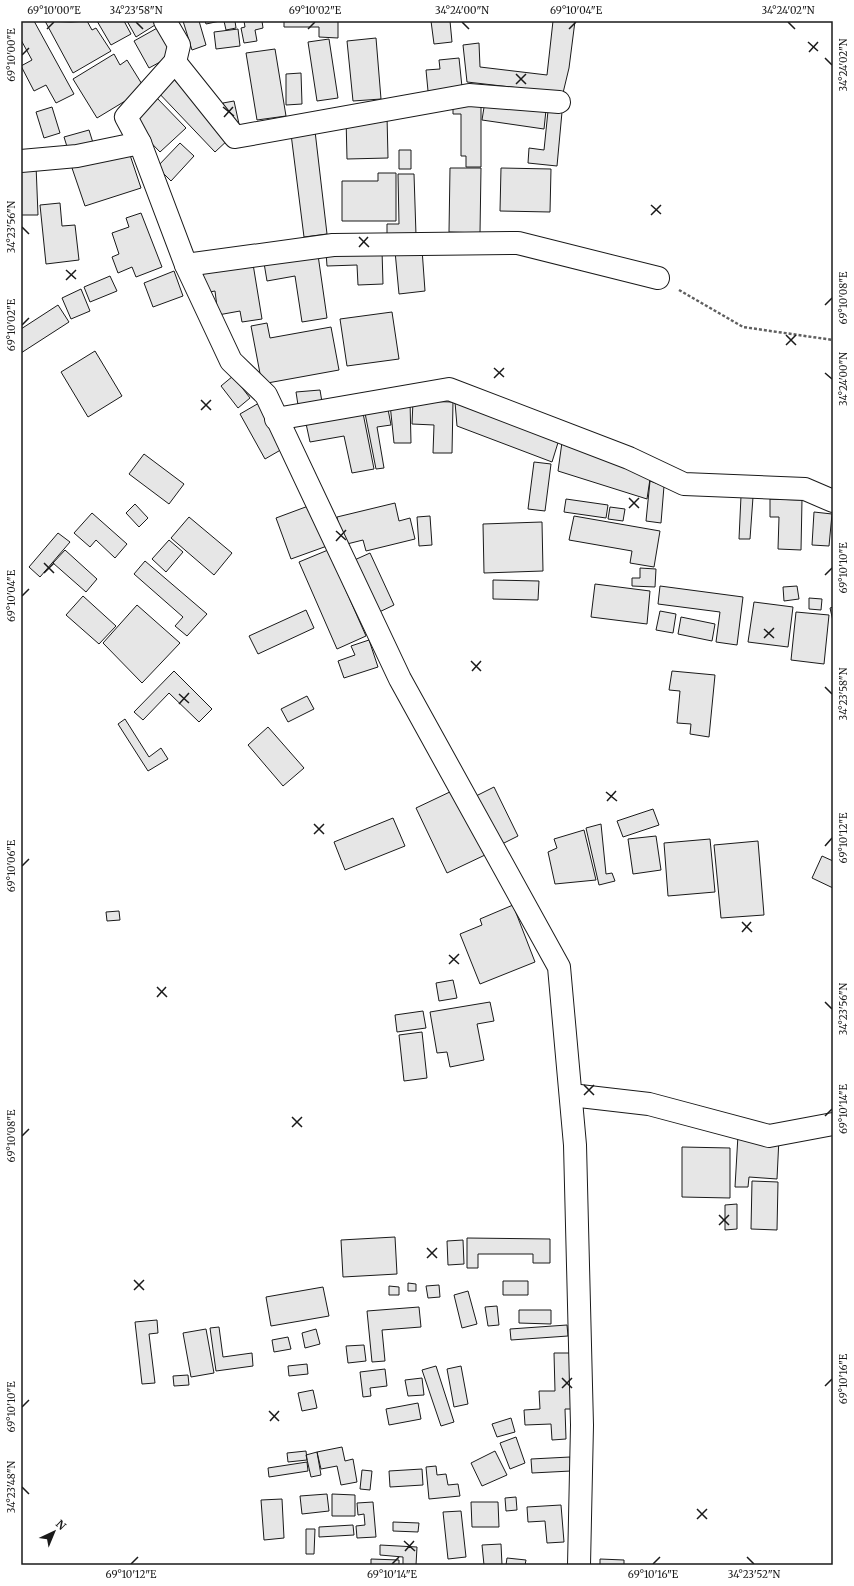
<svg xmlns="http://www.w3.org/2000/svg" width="854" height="1586" font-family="Merriweather,serif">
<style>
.building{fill:#e6e6e6;stroke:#1a1a1a}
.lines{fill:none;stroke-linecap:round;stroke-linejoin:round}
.minor-casing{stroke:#1a1a1a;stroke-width:24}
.tertiary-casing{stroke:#1a1a1a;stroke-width:24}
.path{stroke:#5f5f5f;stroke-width:2.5;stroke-dasharray:3 2;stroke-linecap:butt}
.minor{stroke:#fff;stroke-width:22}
.tertiary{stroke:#fff;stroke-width:22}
.ticks{fill:none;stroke:#1a1a1a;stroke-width:1.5}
.neatline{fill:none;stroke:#1a1a1a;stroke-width:1.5}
.ticks-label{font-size:10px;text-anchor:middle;fill:#1a1a1a}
</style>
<rect width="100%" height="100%" fill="#fff"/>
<!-- building -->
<path class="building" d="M21,21H34L74,94L56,103L46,85L34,91L21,66L32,60L21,40Z
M45,21L71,22L87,21L92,30L96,28L111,51L73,73Z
M97,21H124L131,34L111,45Z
M127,21H153L155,25L136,37Z
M183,21H199L206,45L192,50Z
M205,21H220L206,24Z
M224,21H235L236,28L226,30Z
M244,21H262L263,28L255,30L257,41L244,43L241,28L245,27Z
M284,21H338V38L319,37V27H284Z
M431,21H450L452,42L434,44Z
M553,21H575L569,68L563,93L467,82L463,45L479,43L480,67L547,75Z
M159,27L173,55L149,68L134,41Z
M238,29L240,46L216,49L214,32Z
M376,38L381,99L353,101L347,41Z
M329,39L338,98L317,101L308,42Z
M275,49L286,116L257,120L246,53Z
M114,54L120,65L127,60L145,89L97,118L73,79Z
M459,58L462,87L428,91L426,70L440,69L439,60Z
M301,73L302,104L286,105V74Z
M170,75L230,138L215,152L155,89Z
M155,96L186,128L160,152L129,120Z
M453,98H481V167H466V156H461V114H453Z
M234,101L239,124L229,126L223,103Z
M485,101L546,110L544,129L482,120Z
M52,107L60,133L44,138L36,112Z
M548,111L562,112L557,166L528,163L529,148L544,150Z
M387,116L388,158L347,159L346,117Z
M89,130L94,146L69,153L64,137Z
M315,131L327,234L304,237L291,134Z
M180,143L194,156L171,181L157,167Z
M128,149L141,188L85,206L72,168Z
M399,150H411V169H399Z
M21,165H36L38,215H21Z
M450,168H481L480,233L449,232Z
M501,168L551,169L550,212L500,211Z
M378,173H396V221H342V181H378Z
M398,174H414L416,235L387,236V224H399Z
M60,203L62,226L75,225L79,260L46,264L40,205Z
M141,213L162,267L136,277L132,267L118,273L112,257L119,254L112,233L129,227L126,218Z
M422,249L425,291L399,294L395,251Z
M382,250L383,284L358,285L357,265L327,266L326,252Z
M318,255L327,318L302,322L295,276L267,281L264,263Z
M253,264L262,319L242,322L240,311L218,315L215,291L204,293L201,271Z
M174,271L183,296L153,307L144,283Z
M110,276L117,291L90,302L84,287Z
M81,289L90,311L71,319L62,298Z
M58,305L69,322L21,353V329Z
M392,312L399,359L347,366L340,319Z
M267,323L270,338L331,327L339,370L262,384L251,326Z
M95,351L122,396L88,417L61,372Z
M233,376L250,398L238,408L221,386Z
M320,390L322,402L298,405L296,392Z
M410,401L411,443H394L390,404Z
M413,401L453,402L452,453H433L434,425L412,424Z
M455,402L561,433L552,462L457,426Z
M259,403L284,448L265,459L240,414Z
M387,404L391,425L377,427L384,468L376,469L364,408Z
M362,408L374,469L352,473L344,436L310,442L305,419Z
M563,435L650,479L647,499L558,471Z
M144,454L184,484L169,504L129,474Z
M534,462L551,464L545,511L528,509Z
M650,481L664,486L661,523L646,521Z
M741,496L753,497L750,539H739Z
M566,499L608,505L606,518L564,512Z
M770,499L802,500L801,550L778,549L779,517H770Z
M395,503L399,521L410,518L415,539L366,551L363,540L343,545L337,517Z
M135,504L148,518L139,527L126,513Z
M311,505L327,546L291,559L276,518Z
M610,507L625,509L623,521L608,519Z
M814,512L832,514L829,546L812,545Z
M92,513L127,544L115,558L96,540L90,547L74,533Z
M430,516L432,545L419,546L417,517Z
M574,516L660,531L654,567L630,563L632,551L569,540Z
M189,517L232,553L214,575L171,538Z
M542,522L543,571L484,573L483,524Z
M58,533L70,542L40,577L29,567Z
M169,540L183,552L166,572L152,559Z
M65,550L97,579L86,592L53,563Z
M328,550L366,636L337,649L299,562Z
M370,553L394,605L375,614L350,562Z
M145,561L207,614L187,636L175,626L183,617L134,574Z
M640,568L656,569L655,587L632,586V578H640Z
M493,580L539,581L538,600L493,599Z
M595,584L650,591L647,624L591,617Z
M660,586L743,597L737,645L716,642L720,612L658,604Z
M797,586L799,599L784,601L783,587Z
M83,596L116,626L99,644L66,615Z
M809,598L822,599L821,610L809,609Z
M754,602L793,607L788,647L748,642Z
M137,605L180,643L142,683L103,643Z
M833,607V621L830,608Z
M306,610L314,628L258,654L249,636Z
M660,611L676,614L673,633L656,630Z
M796,612L829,615L824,664L791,660Z
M681,617L715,624L712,641L678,634Z
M369,640L378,667L344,678L338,661L355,655L351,646Z
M174,671L212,709L199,722L169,693L143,720L134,712Z
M672,671L715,675L709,737L690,734L691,724L677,723L680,691L669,690Z
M307,696L314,709L288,722L281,709Z
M125,719L149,757L161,748L168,759L148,771L118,724Z
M268,727L304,768L283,786L248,745Z
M494,787L518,836L500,845L476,796Z
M454,790L485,855L447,873L416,808Z
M653,809L659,825L623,837L617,821Z
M393,818L405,846L345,870L334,842Z
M601,824L606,874L612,873L615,881L599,885L586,828Z
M584,830L596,880L555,884L548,852L557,848L554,839Z
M656,836L661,870L633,874L628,839Z
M710,839L715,892L668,896L664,843Z
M758,841L764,915L721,918L714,845Z
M822,856L833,861V888L812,878Z
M513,905L535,962L480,984L460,934L482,925L480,919Z
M119,911L120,920L107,921L106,912Z
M453,980L457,998L439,1001L436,983Z
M490,1002L494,1021L477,1024L484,1060L450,1067L447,1052L437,1053L430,1012Z
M423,1011L426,1028L397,1032L395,1015Z
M422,1032L427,1078L404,1081L399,1035Z
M738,1135L779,1138L777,1179L749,1177L748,1187H735Z
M682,1147L730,1148V1198L682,1197Z
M752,1181L778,1182L777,1230L751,1229Z
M737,1204V1229L725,1230V1205Z
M395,1237L397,1274L343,1277L341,1240Z
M467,1238L550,1239V1263H533V1254H478V1268H467Z
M463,1240L464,1264L448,1265L447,1241Z
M503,1281H528V1295H503Z
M408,1283L416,1284V1291H408Z
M439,1285L440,1297L428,1298L426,1286Z
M389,1286L399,1287V1295H389Z
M323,1287L329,1316L271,1326L266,1297Z
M468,1291L477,1324L462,1328L454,1295Z
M497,1306L499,1325L488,1326L485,1307Z
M419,1307L421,1327L382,1330L385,1361L372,1362L367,1311Z
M519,1310H551V1324L519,1323Z
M157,1320L158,1333L149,1334L155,1383L142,1384L135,1322Z
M567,1325L568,1336L511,1340L510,1329Z
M219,1327L223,1357L252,1353L253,1366L216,1371L210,1328Z
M206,1329L214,1373L191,1377L183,1333Z
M316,1329L320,1344L305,1348L302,1333Z
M288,1337L291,1349L274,1352L272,1340Z
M364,1345L366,1361L348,1363L346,1346Z
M554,1353H572L574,1409H565L566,1439L552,1440L551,1424L525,1425L524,1410L540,1409L539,1391H555Z
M307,1364L308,1374L289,1376L288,1366Z
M436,1366L454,1422L441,1426L422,1370Z
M461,1366L468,1404L454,1407L447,1369Z
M385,1369L387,1386L370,1388L371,1396L363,1397L360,1372Z
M188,1375L189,1385L174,1386L173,1376Z
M422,1378L424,1395L408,1396L405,1380Z
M313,1390L317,1408L302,1411L298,1393Z
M418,1403L421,1419L389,1425L386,1409Z
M511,1418L515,1432L497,1437L492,1424Z
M516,1437L525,1463L510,1469L500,1443Z
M342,1447L345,1461L353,1459L357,1482L341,1485L337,1466L321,1469L317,1452Z
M306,1451L307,1460L288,1462L287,1453Z
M495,1451L507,1475L482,1486L471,1463Z
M317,1452L321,1475L311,1477L306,1455Z
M570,1457L571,1471L532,1473L531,1459Z
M307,1462L308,1471L269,1477L268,1468Z
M436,1466L437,1475L446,1474L448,1485L458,1484L460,1496L429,1499L426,1467Z
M422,1469L423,1485L390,1487L389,1471Z
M362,1470L372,1471L370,1490L360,1489Z
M327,1494L329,1511L302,1514L300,1496Z
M332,1494L355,1495V1516H332Z
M516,1497L517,1510L506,1511L505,1498Z
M282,1499L284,1538L264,1540L261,1500Z
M373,1502L376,1537L357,1538L356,1526L365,1525L364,1514L358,1515L357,1503Z
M471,1502H498L499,1527H472Z
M561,1505L564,1542L547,1543L545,1521L528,1522L527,1507Z
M461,1511L466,1557L448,1559L443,1512Z
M393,1522L419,1523L418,1532L393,1531Z
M353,1525L354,1535L319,1537V1527Z
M306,1529H315L314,1554H306Z
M501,1544L502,1565H484L482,1545Z
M380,1545L417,1547L416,1565H403V1557L380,1555Z
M507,1558L526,1560L525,1565H506Z
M371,1559L399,1560V1565H371Z
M600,1559L624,1560V1565H600Z"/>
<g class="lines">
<!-- minor casing -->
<g class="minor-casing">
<path id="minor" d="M175,62L235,137L469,95L559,102
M21,161L77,156L140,143
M186,265L333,245L518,243L658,278
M276,419L449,389L629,458L684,484L805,489L833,501
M571,1095L649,1104L769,1136L833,1124"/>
</g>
<!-- tertiary casing -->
<g class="tertiary-casing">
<path id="tertiary" d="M165,21L179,45L175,62L126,117L140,143L186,265L231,361L266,395L400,679L559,967L575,1145L582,1425L579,1565"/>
</g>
<!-- path -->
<path class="path" d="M679,290L743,327L833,340"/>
<!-- minor -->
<use href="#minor" class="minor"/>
<!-- tertiary -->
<use href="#tertiary" class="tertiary"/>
</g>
<!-- ticks -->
<path class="ticks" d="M136,22L143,29M462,22L469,29M788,22L795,29M47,29L54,22M308,29L315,22M569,29L576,22M808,42L818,51M809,52L818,42M22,55L29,48M825,58L832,65M516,74L526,84M516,84L526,74M223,107L234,116M224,117L233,107M651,205L661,214M651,215L661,205M22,227L29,234M359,237L369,247M359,247L368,237M66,270L76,279M66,280L76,270M825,305L832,298M22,325L29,318M786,335L796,345M786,345L796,335M494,368L504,377M825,373L832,379M494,378L504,368M201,400L211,410M201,410L211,400M629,498L639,508M629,508L639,498M336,531L346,540M336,541L346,530M44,563L54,573M44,573L54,563M825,575L832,568M22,596L29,589M764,629L774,638M764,638L774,628M471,661L481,671M472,671L481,661M825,687L832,694M179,694L189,703M179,704L189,693M606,792L617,801M607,801L616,791M314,824L324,834M314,834L324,824M825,846L832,838M22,866L29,859M742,922L752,932M742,932L751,922M449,955L459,964M449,964L459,954M157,987L167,997M157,997L166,987M825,1002L832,1009M584,1085L594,1095M584,1095L594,1085M825,1116L832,1109M292,1117L302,1127M292,1127L302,1117M22,1136L29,1129M719,1215L729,1225M719,1225L729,1215M427,1248L437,1258M427,1258L437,1248M134,1280L144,1290M134,1290L144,1280M562,1378L572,1388M825,1386L832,1379M562,1388L572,1378M22,1407L29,1400M269,1411L279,1421M270,1421L279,1411M22,1487L29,1494M697,1509L707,1519M697,1519L707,1509M404,1541L415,1551M405,1551L414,1541M747,1557L754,1564M131,1564L138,1557M392,1564L399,1557M653,1564L660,1557"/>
<!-- border -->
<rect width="854" height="1586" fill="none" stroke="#ffffff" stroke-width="44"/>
<!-- north arrow -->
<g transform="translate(54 1532) rotate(44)" stroke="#ffffff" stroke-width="3" paint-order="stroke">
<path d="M0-3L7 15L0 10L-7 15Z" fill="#1a1a1a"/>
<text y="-6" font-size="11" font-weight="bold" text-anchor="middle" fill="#1a1a1a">N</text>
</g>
<rect x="22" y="22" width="810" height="1542" class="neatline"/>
<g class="ticks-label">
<text x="54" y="14">69°10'00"E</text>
<text x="136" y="14">34°23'58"N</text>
<text x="315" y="14">69°10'02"E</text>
<text x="462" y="14">34°24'00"N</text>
<text x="576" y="14">69°10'04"E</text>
<text x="788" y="14">34°24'02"N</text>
<text transform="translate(11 55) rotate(-90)" y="4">69°10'00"E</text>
<text transform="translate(843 65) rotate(-90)" y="4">34°24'02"N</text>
<text transform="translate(11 227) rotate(-90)" y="4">34°23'56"N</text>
<text transform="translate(843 298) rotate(-90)" y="4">69°10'08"E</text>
<text transform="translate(11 325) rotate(-90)" y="4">69°10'02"E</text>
<text transform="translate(843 379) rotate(-90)" y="4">34°24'00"N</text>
<text transform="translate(843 568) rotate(-90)" y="4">69°10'10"E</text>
<text transform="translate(11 596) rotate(-90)" y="4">69°10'04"E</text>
<text transform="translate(843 694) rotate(-90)" y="4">34°23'58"N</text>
<text transform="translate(843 838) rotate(-90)" y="4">69°10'12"E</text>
<text transform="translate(11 866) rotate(-90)" y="4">69°10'06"E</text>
<text transform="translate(843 1009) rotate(-90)" y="4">34°23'56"N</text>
<text transform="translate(843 1109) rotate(-90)" y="4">69°10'14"E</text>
<text transform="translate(11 1136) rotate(-90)" y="4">69°10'08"E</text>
<text transform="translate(843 1379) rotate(-90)" y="4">69°10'16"E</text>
<text transform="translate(11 1407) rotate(-90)" y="4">69°10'10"E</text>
<text transform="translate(11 1487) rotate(-90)" y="4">34°23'48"N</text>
<text x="131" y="1578">69°10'12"E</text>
<text x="392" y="1578">69°10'14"E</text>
<text x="653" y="1578">69°10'16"E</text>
<text x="754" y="1578">34°23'52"N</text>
</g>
</svg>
